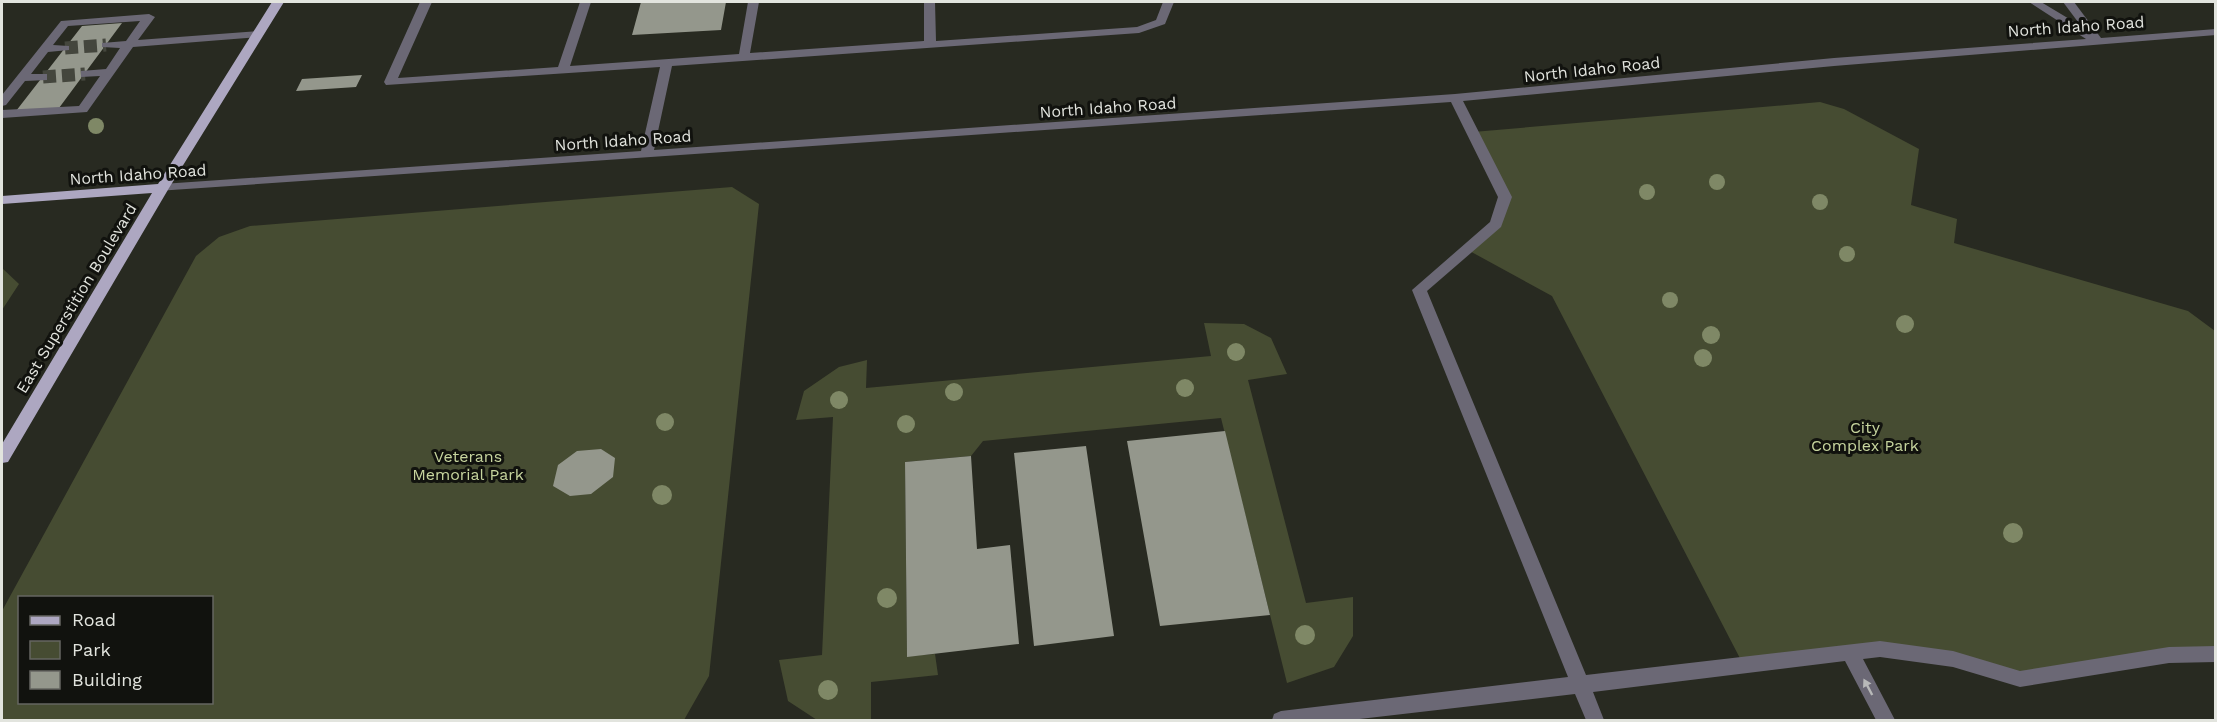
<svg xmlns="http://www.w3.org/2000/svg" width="2217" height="722" font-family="'Work Sans',sans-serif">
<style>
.green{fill:#464c32;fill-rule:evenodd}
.building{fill:#94978c}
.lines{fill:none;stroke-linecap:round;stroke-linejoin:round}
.minor-tunnel{stroke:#44463d;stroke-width:13;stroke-dasharray:13 6;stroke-linecap:butt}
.minor{fill:#6b6875;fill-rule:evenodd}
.major{fill:#ada7c1;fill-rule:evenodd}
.tree{fill:#7f8866}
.oneway{fill:#b8b9b9}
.labels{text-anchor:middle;stroke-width:6;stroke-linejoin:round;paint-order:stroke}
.street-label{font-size:16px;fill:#e2e4de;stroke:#11120e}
.park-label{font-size:16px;fill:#c7d59e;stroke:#11120e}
</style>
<rect width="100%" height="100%" fill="#282a21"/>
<!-- green -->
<path class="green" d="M1820,102L1844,109L1919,149L1911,205L1957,219L1954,243L2188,311L2215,331V654L2020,679L1880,649L1744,666L1552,296L1466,249L1496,224L1505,197L1473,132Z
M732,187L759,204L709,676L684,720H2V611L196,256L219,237L250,226ZM20,598H212V702H20Z
M2,268L19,284L2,310Z
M1204,323L1244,324L1271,338L1287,374L1248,380L1306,603L1353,597V636L1334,667L1287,683L1221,418L983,441L971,456L905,462L907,656L935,654L938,675L871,682V720H817L788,701L779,660L822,655L833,417L796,420L804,391L839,367L867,360L866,388L1211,356Z"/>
<!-- building -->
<path class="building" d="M641,2H726L721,30L632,35Z
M122,23L59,108L16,111L82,26Z
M362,75L356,87L296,91L302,79Z
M1225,431L1270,615L1160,626L1127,441Z
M1086,446L1114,636L1034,646L1014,453Z
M601,449L615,458L613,477L591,494L570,496L553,486L558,465L577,451Z
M971,456L977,549L1010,545L1019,644L907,657L905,462Z"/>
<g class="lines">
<!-- minor-tunnel -->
<path class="minor-tunnel" d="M65,48L106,45
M43,77L85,74"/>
<!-- minor -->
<path class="minor" d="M420,2H432L398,78L558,67L580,2H591L570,66L739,54L748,2H759L750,53L924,41V2H935L936,41L1137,27L1156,20L1163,2H1174L1165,24L1139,33L672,66L654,150L1455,94L1834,58L2086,39L2029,2H2041L2081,26L2063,2H2074L2101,38L2216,29V35L1834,66L1463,101L1512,197L1501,227L1427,291L1586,675L1880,641L1953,651L2020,671L2169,647L2216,646V662L2169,663L2020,687L1953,667L1880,657L1863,659L1895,720H1876L1845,661L1593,692L1604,720H1586L1575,694L1351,720H1272L1274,714L1281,711L1568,677L1412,290L1490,222L1498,197L1451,102L157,191L155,188L162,184L641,151L660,67L386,85L384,82Z
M149,14L155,17L138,40L258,31L264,34L258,37L133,47L87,112L2,118V110L79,106L100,76L81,77V71L106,69L120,48L102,47V43L126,41L140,21L68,26L53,45L69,46V50L48,52L31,74H47V80L25,81L6,105L2,106V95L61,21Z"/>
<!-- major -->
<path class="major" d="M272,2H284L169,188L8,462L2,463V444L152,193L2,204V196L158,184Z"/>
</g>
<!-- trees -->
<g class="tree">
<circle cx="96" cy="126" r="8"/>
<circle cx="1717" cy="182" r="8"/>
<circle cx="1647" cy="192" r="8"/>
<circle cx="1820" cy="202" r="8"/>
<circle cx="1847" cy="254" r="8"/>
<circle cx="1670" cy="300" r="8"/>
<circle cx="1905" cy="324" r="9"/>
<circle cx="1711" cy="335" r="9"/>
<circle cx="1236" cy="352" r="9"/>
<circle cx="1703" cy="358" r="9"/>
<circle cx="1185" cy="388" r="9"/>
<circle cx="954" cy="392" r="9"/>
<circle cx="839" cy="400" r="9"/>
<circle cx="665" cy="422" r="9"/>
<circle cx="906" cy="424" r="9"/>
<circle cx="662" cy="495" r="10"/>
<circle cx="2013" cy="533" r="10"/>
<circle cx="887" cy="598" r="10"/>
<circle cx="1305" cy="635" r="10"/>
<circle cx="828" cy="690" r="10"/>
</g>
<!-- one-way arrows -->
<defs><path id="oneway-solid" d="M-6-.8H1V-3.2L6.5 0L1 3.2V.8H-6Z" transform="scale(1.5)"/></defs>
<use class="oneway" href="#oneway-solid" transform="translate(1868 687) rotate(-118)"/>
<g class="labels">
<!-- street labels -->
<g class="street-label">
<text transform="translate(2076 26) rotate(-4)" y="6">North Idaho Road</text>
<text transform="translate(1592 69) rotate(-6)" y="6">North Idaho Road</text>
<text transform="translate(1108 107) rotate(-4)" y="6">North Idaho Road</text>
<text transform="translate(623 140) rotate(-4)" y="6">North Idaho Road</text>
<text transform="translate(138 174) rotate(-4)" y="6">North Idaho Road</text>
<text transform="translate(76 298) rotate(-59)" y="6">East Superstition Boulevard</text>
</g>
<!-- park labels -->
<g class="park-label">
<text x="1865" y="433">City<tspan x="1865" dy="18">Complex Park</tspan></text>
<text x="468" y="462">Veterans<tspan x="468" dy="18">Memorial Park</tspan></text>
</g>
</g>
<!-- border -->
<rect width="2217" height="722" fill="none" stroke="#e2e4de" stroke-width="6"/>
<!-- legend -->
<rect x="18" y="596" width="195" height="108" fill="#11120e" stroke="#656661" stroke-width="1.5"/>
<rect x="30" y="616" width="30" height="9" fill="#ada7c1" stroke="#656661" stroke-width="1.5"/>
<text x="72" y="626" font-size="18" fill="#e2e4de">Road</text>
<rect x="30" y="641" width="30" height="18" fill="#464c32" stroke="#656661" stroke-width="1.5"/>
<text x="72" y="656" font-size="18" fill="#e2e4de">Park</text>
<rect x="30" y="671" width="30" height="18" fill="#94978c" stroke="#656661" stroke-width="1.5"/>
<text x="72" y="686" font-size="18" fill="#e2e4de">Building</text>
</svg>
